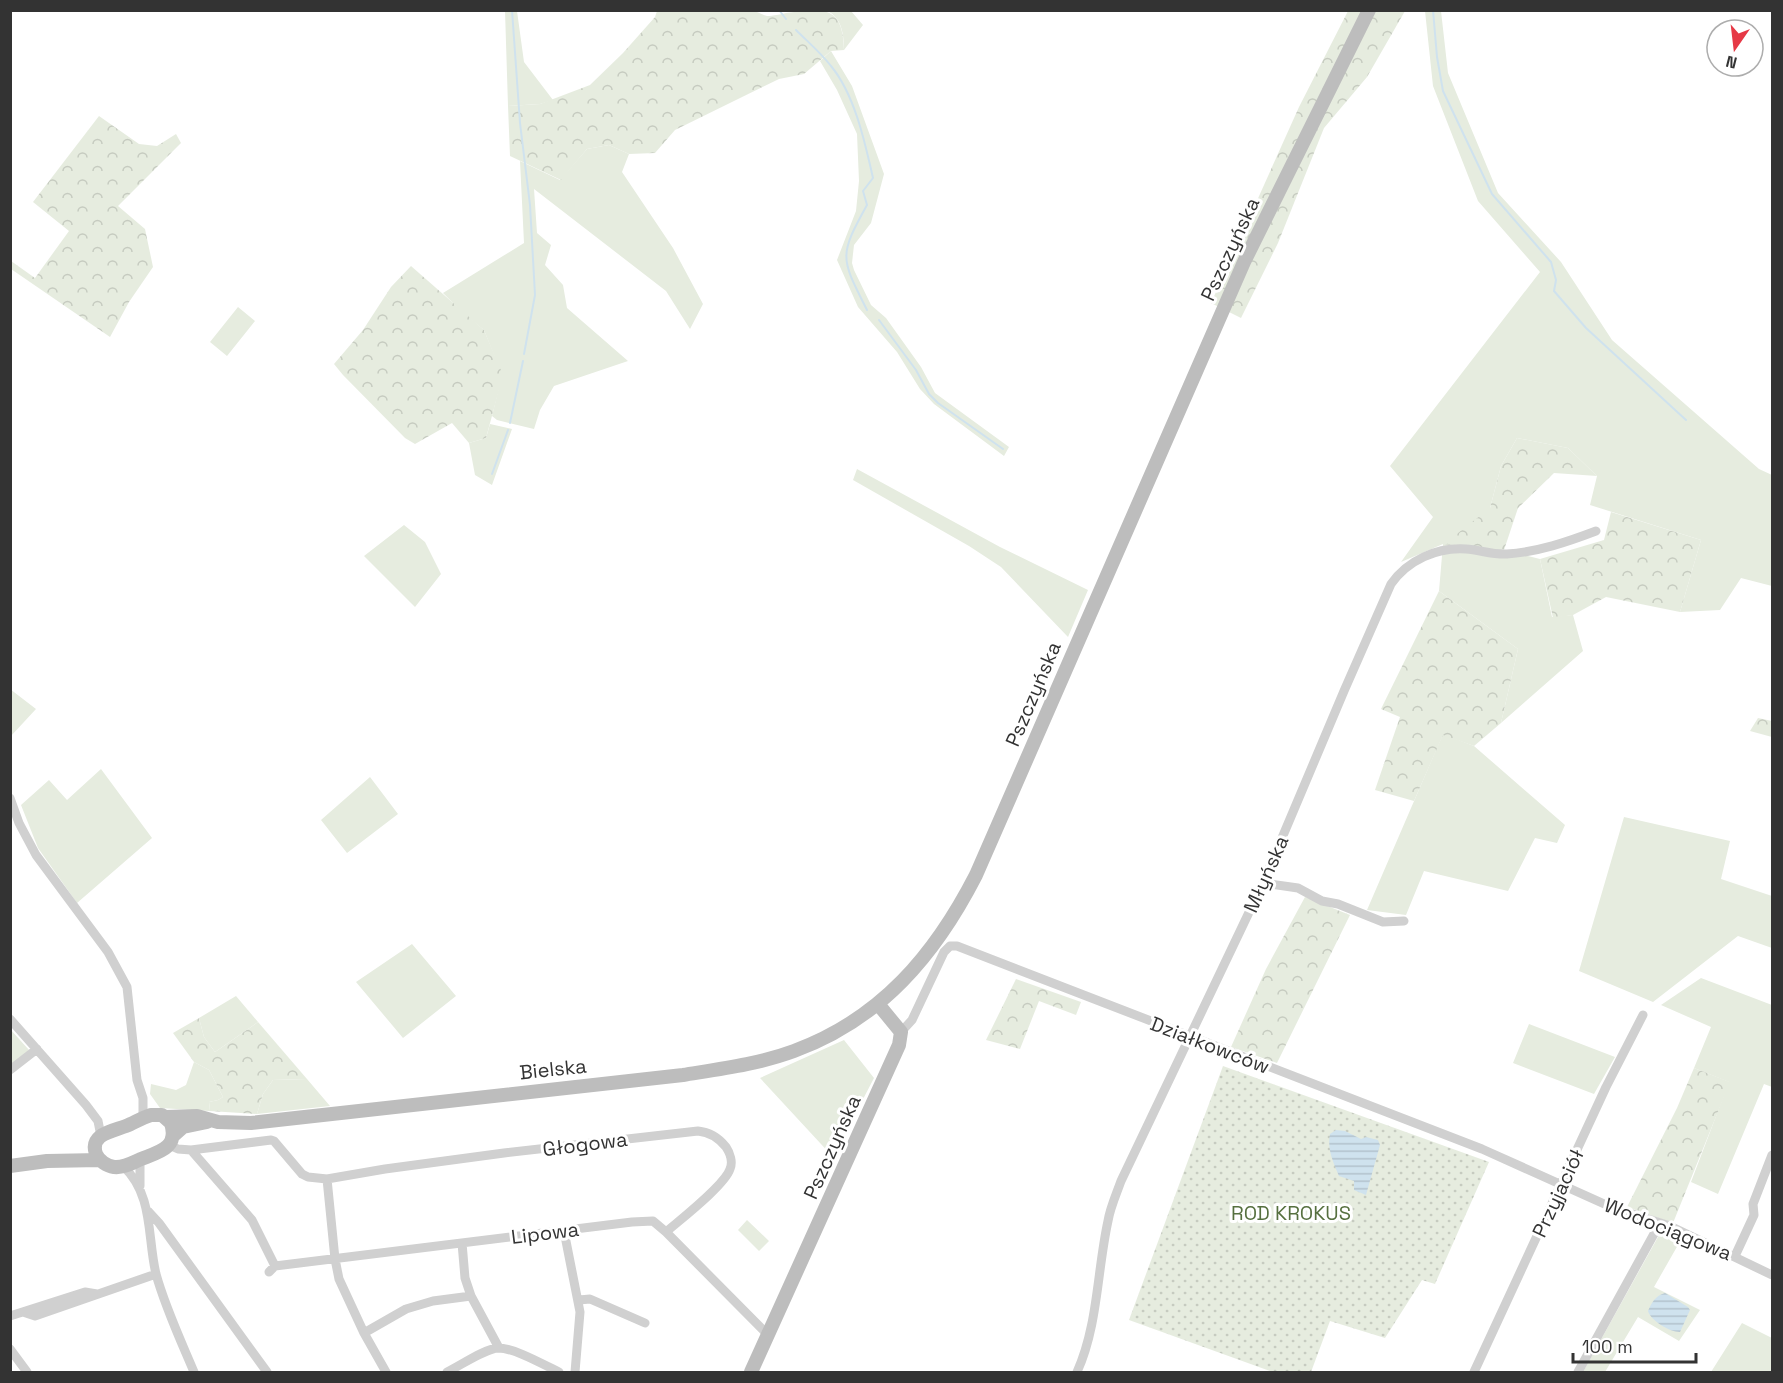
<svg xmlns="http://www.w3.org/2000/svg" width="1783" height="1383" font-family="'Space Grotesk',sans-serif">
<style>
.green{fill:#e6ecdf}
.forest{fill:url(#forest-crowns)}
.garden{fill:url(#garden-dots)}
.water{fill:url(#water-rules)}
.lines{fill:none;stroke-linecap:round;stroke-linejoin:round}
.stream{stroke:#cfe2ee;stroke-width:2}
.street{stroke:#d0d0d0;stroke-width:9}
.secondary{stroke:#bdbdbd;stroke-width:14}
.labels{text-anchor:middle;stroke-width:6;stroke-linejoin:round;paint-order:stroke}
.street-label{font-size:20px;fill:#333;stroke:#fff}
.park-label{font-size:20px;fill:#56703f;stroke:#fff}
</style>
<defs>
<pattern id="forest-crowns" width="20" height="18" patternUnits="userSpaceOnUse" patternTransform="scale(1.5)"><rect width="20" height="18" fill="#e6ecdf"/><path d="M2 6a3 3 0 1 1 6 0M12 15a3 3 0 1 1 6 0" fill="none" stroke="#c6cbc0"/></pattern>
<pattern id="garden-dots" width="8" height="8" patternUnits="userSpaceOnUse" patternTransform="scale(1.5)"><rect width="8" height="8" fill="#e6ecdf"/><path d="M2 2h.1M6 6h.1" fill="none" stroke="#c6cbc0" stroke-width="1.8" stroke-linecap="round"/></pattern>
<pattern id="water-rules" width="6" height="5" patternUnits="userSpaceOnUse" patternTransform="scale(1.5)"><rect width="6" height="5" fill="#cfe2ee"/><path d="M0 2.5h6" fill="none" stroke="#b2c2cd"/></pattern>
</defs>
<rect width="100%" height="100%" fill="#fff"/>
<!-- green -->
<path class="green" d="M505,11H517L524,62L553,100L540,104L508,106Z
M827,11H851L863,25L844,50C844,36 842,17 827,11Z
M1425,11H1441L1448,73L1498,193L1561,262L1612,340L1759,469L1772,475V586L1741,578L1720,610L1680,612L1701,540L1590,505L1597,476L1568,448L1517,438L1501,466L1490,508L1504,550L1540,559L1552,617L1573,615L1583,651L1501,723L1518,649L1439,591L1443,544L1401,562L1433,517L1390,466L1540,272L1478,201L1433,86Z
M831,51L852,86L884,174L871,223L854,245L852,263L854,270L871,305L886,318L921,367L935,393L1009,447L1004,456L934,404L920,389L897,352L858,307L837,260L856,211L859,181L857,134L837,90L820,61Z
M609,145L629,154L622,172L673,248L703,304L690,329L666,291L534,189L537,233L551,245L545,265L563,285L567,308L628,361L554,386L540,410L534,429L497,420L492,416L502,375L484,330L463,313L443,293L524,243L520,161L560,180L587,149Z
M238,307L255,321L227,356L210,342Z
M490,424L512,429L492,485L475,475L469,443L486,438Z
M857,469L1000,547L1088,590L1068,637L1001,567L969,546L853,480Z
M404,525L425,542L441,574L415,607L364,556Z
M10,689L36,709L11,736H10Z
M1443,734L1474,746L1565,825L1557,843L1535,838L1508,891L1424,871L1406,915L1367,910Z
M101,769L152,838L77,903L38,848L21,805L49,780L67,800Z
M370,777L398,814L347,853L321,820Z
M1624,817L1730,841L1721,879L1772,896V948L1738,936L1653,1002L1579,971Z
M412,944L456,996L403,1038L356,982Z
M1701,978L1772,1005V1087L1764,1084L1718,1194L1691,1182L1729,1082L1694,1068L1711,1027L1661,1005Z
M236,996L258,1022L215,1052L204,1037L199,1018Z
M1529,1024L1615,1057L1594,1094L1513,1063Z
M10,1029L29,1050L11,1065H10Z
M844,1040L874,1078L833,1157L760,1078Z
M194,1062L209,1070L223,1097L218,1100L209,1102L210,1111L160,1108L150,1094L151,1084L176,1090L186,1085Z
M307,1079L330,1106L257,1114L263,1094L273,1080Z
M747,1220L769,1241L759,1251L738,1230Z
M1663,1228L1682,1238L1654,1287L1700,1310L1679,1341L1638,1317L1605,1372H1583Z
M1742,1323L1772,1338V1372H1711Z"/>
<!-- forest -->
<path class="forest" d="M657,11H754C758,12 763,15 767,16C773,16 781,14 786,13C824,8 843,5 844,50L831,51L804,74L779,79L675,130L655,153L629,154L609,145L587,149L561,180L510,156L508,106L540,104L590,85L623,53L655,17Z
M1348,11H1405L1367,77L1324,128L1278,243L1241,318L1211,303L1299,107Z
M99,116L139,144L157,146L176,134L181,143L118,206L145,229L153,267L129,302L110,337L11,269V261L35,278L69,231L33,202Z
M411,266L484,330L503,375L486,438L469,443L452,423L415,444L405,438L343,375L334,364L363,330L391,287Z
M1517,438L1568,448L1597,476L1554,473L1518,508L1504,550L1444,544L1490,508L1501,466Z
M1611,512L1701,540L1680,612L1606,597L1573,615L1553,618L1540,559L1604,540Z
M1439,591L1518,649L1501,723L1474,746L1443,735L1414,801L1375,790L1400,717L1381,709Z
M1758,718L1772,721V737L1750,731Z
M1305,897L1350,915L1277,1063L1231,1047L1266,969Z
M1016,979L1081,1002L1076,1015L1039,1001L1020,1049L986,1040Z
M199,1018L204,1037L215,1052L258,1022L307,1079L273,1080L263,1094L257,1114L210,1111L209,1102L218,1100L223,1097L209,1070L194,1062L173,1033Z
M1694,1068L1730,1082L1673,1223L1627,1207L1677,1108Z"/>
<!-- garden -->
<path class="garden" d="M1223,1066L1489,1162L1435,1284L1422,1280L1385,1338L1330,1321L1311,1372H1273L1129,1320Z"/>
<!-- water -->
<path class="water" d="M1336,1130L1345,1131L1361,1139L1366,1137L1378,1140L1380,1145L1366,1195L1354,1190V1181L1339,1176C1333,1162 1327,1149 1330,1134Z
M1665,1293L1688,1307L1690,1310L1680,1332C1670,1332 1651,1321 1648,1311C1652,1302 1655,1296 1665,1293Z"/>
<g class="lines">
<!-- stream -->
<path class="stream" d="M512,10L520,123L530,205L535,295L524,354
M779,10L786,19
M1433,10L1437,57L1443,91L1492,194L1551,262L1556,280L1554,291L1586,328L1686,420
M796,30C808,42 821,53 831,66C855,95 865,143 873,178L863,191L867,205C838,257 841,258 867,310
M879,320L916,370L929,394L938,403L1003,449
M510,423L523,361
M492,474L508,430"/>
<!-- street -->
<path class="street" d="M10,798L19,823L36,855L108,952L127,987L137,1080L143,1098V1117
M1263,883L1298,888L1322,901L1338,904L1383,922L1404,921
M10,1019L86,1105L98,1121L101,1136
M901,1032L912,1020L944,952L950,946H957L1482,1149L1611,1207L1670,1226L1772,1275
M10,1070L37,1049
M169,1145L178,1149L191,1150L271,1140L274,1141L302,1174L308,1177L327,1179
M191,1150L252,1220L275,1266
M140,1160V1186
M123,1166C154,1195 147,1237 156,1274C165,1307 181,1341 194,1372
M148,1211L159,1223L267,1372
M564,1231L580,1312L575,1372
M462,1243L465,1278L471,1296L499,1348
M1735,1256L1754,1215L1753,1204L1772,1155
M269,1272L275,1266L632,1222L653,1221L666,1232L769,1336
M579,1300L590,1299L645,1323
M23,1312L35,1316L156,1274
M10,1316L85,1292L97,1294
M364,1333L406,1309L433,1301L471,1296
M10,1349L27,1372
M386,1372L364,1333L339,1279L335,1259L327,1179L385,1169L504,1153L698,1131C709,1132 718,1137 726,1147C730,1153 733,1162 730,1169C725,1185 681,1219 666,1232
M447,1372C460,1366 484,1349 498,1348C515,1348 544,1365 559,1372
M1077,1372C1098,1326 1097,1271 1108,1221C1110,1208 1116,1195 1121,1181L1263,883L1344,691L1391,584C1408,560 1437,547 1466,549C1480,550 1493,555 1507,554C1538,552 1567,542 1596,531
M1474,1372L1606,1087L1643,1015
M1578,1372L1660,1223"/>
<!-- secondary -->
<path class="secondary" d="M151,1115H162L171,1123C179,1148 159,1152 141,1159C132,1163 124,1168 114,1167C107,1166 99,1161 96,1154C89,1134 113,1131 126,1126C134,1123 141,1118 151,1115Z
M166,1117L197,1116L218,1122L251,1123L683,1075C720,1069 759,1064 794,1051C881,1019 935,955 976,875L1244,262L1369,10
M174,1135L183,1127L207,1122
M10,1166L47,1161L100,1160
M751,1372L899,1045L901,1032L878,1004"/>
</g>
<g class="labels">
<!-- street labels -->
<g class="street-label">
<text transform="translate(1230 249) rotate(-65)" y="7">Pszczyńska</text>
<text transform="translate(1033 694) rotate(-67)" y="7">Pszczyńska</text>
<text transform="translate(1266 874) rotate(-66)" y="7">Młyńska</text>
<text transform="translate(1210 1045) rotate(21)" y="7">Działkowców</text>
<text transform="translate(553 1069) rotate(-6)" y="7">Bielska</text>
<text transform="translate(585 1144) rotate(-7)" y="7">Głogowa</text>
<text transform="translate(832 1147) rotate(-66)" y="7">Pszczyńska</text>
<text transform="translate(1558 1193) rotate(-65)" y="7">Przyjaciół</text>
<text transform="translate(1668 1229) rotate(22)" y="7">Wodociągowa</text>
<text transform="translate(545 1233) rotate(-7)" y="7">Lipowa</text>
</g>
<!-- park labels -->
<g class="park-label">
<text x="1291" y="1220">ROD KROKUS</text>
</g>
</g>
<!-- border -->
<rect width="1783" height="1383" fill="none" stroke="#333333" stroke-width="24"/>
<!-- north arrow -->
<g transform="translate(1735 48) rotate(194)"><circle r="28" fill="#ffffff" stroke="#adadad" stroke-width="1.5"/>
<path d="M0-4.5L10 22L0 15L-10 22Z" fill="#e63946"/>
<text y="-9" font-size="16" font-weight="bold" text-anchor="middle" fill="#333333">N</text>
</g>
<!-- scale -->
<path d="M1573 1353v9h123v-9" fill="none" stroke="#333333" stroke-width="3"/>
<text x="1582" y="1353" font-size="18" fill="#333333" stroke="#ffffff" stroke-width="4.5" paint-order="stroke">100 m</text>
</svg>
